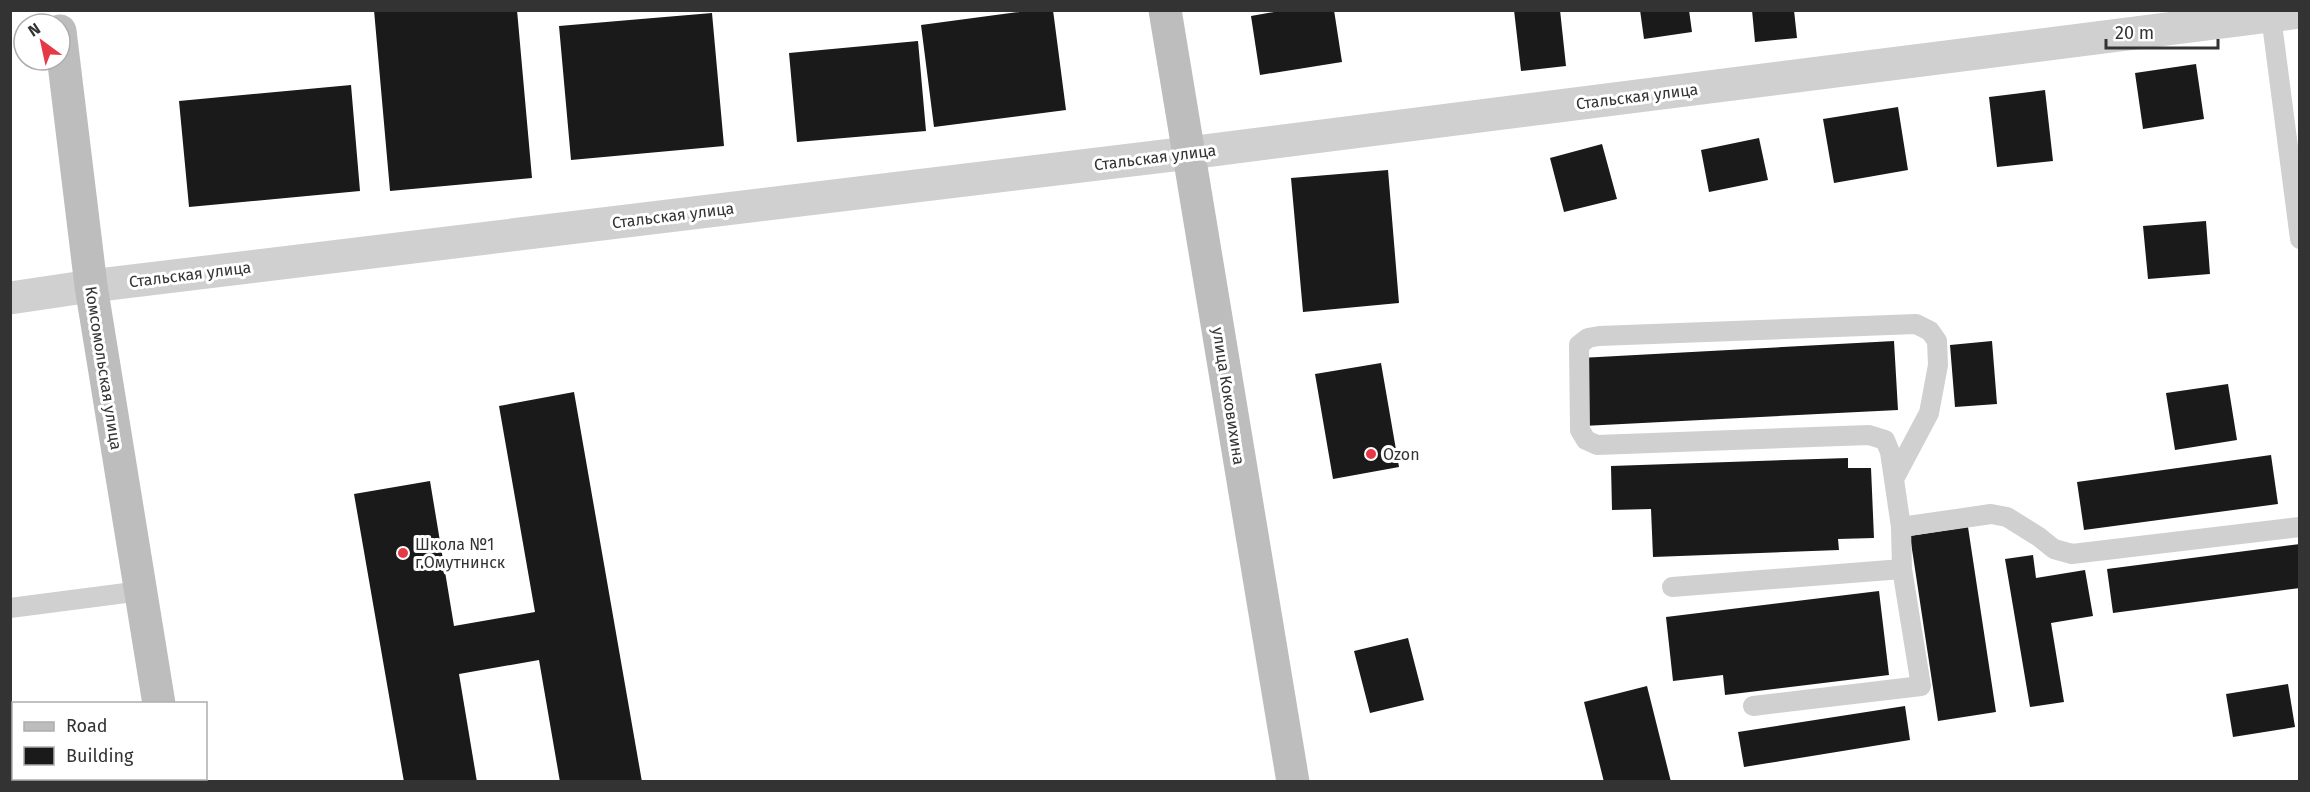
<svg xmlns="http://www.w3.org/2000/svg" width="2310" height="792" font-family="'Fira Sans',sans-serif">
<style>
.building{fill:#1a1a1a}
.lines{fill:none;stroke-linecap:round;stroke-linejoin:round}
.lane{stroke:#d0d0d0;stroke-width:20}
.street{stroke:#d0d0d0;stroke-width:33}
.secondary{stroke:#bdbdbd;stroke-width:33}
.poi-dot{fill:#e63946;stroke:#fff;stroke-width:2}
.labels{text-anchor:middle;stroke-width:6;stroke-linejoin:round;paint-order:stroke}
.street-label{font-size:16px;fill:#333;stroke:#fff}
.poi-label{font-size:16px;fill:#333;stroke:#fff;text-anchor:start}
</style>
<rect width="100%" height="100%" fill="#fff"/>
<!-- building -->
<path class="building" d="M374,10H517L532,178L390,191Z
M1034,10H1053L1066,110L934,127L921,25Z
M1285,10H1334L1342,62L1260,75L1251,16Z
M1514,10H1560L1566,66L1521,71Z
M1640,10H1689L1692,32L1644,39Z
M1752,10H1794L1797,38L1755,42Z
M712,13L724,146L571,160L559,26Z
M918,41L926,131L797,142L789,53Z
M2196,64L2204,119L2143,129L2135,73Z
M351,85L360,191L189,207L179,101Z
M2045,90L2053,161L1997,167L1989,97Z
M1898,107L1908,170L1834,183L1823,119Z
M1759,138L1768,180L1709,192L1701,150Z
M1602,144L1617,199L1564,212L1550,158Z
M1388,170L1399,303L1303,312L1291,178Z
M2206,221L2210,274L2148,279L2143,226Z
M1894,341L1898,410L1583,426L1580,358Z
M1992,341L1997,404L1955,407L1950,345Z
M1381,363L1399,467L1333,479L1315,374Z
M2228,384L2237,440L2175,450L2166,393Z
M574,392L642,782H560L539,660L459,674L477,782H404L354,494L430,481L454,626L535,612L499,406Z
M2271,455L2278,504L2084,530L2077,482Z
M1848,458V468H1871L1874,538L1838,539L1839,550L1653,557L1651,509L1612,510L1611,466Z
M1968,527L1996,712L1938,721L1910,536Z
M2300,544V588L2113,613L2107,569Z
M2033,555L2036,578L2085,570L2093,616L2051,623L2064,702L2030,707L2005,559Z
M1879,591L1889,675L1725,695L1723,675L1673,681L1666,617Z
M1408,638L1424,700L1370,713L1354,651Z
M2288,684L2295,727L2233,737L2226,694Z
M1647,686L1671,782H1604L1584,702Z
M1905,706L1910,740L1744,767L1738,732Z"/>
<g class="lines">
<!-- lane -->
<path class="lane" d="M2271,16L2300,239
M1894,479L1929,413L1938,365L1937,341L1930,331L1916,324L1599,336L1588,338L1579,345L1580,430L1586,440L1597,445L1869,435L1885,440L1890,452L1901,527L1991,514L2007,517L2039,537L2054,549L2072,554L2300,527
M1672,587L1902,569L1901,527
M10,608L141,591
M1753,706L1921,686L1902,569"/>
<!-- street -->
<path class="street" d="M10,298L91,286L1189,153L2300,12"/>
<!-- secondary -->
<path class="secondary" d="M1165,10L1293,782
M60,31L91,286L159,704
M170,778L171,782"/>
</g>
<!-- markers -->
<g class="poi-dot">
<circle cx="1371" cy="454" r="6"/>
<circle cx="403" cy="553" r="6"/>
</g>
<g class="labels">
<!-- street labels -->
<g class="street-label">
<text transform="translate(1637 96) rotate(-7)" y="6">Стальская улица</text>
<text transform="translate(1155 157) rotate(-7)" y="6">Стальская улица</text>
<text transform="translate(673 215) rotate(-7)" y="6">Стальская улица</text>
<text transform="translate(190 274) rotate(-7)" y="6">Стальская улица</text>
<text transform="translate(104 368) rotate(81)" y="6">Комсомольская улица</text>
<text transform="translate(1229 396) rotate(81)" y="6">улица Коковихина</text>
</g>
<!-- poi labels -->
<g class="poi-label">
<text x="1383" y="460">Ozon</text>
<text x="415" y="550">Школа №1<tspan x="415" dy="18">г.Омутнинск</tspan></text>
</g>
</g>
<!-- border -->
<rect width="2310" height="792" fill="none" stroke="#333333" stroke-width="24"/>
<!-- legend -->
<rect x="12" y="702" width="195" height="78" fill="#ffffff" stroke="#adadad" stroke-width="1.5"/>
<rect x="24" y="722" width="30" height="9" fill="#bdbdbd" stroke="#adadad" stroke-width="1.5"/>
<text x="66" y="732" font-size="18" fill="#333333">Road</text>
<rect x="24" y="747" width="30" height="18" fill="#1a1a1a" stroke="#adadad" stroke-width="1.5"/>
<text x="66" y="762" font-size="18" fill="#333333">Building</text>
<!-- north arrow -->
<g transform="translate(42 42) rotate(327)"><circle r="28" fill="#ffffff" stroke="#adadad" stroke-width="1.5"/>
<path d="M0-4.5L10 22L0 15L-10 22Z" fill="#e63946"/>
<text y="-9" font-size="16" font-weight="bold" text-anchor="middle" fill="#333333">N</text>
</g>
<!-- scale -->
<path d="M2106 39v9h112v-9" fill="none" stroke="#333333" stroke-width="3"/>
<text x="2115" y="39" font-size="18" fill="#333333" stroke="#ffffff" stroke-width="4.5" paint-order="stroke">20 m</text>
</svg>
